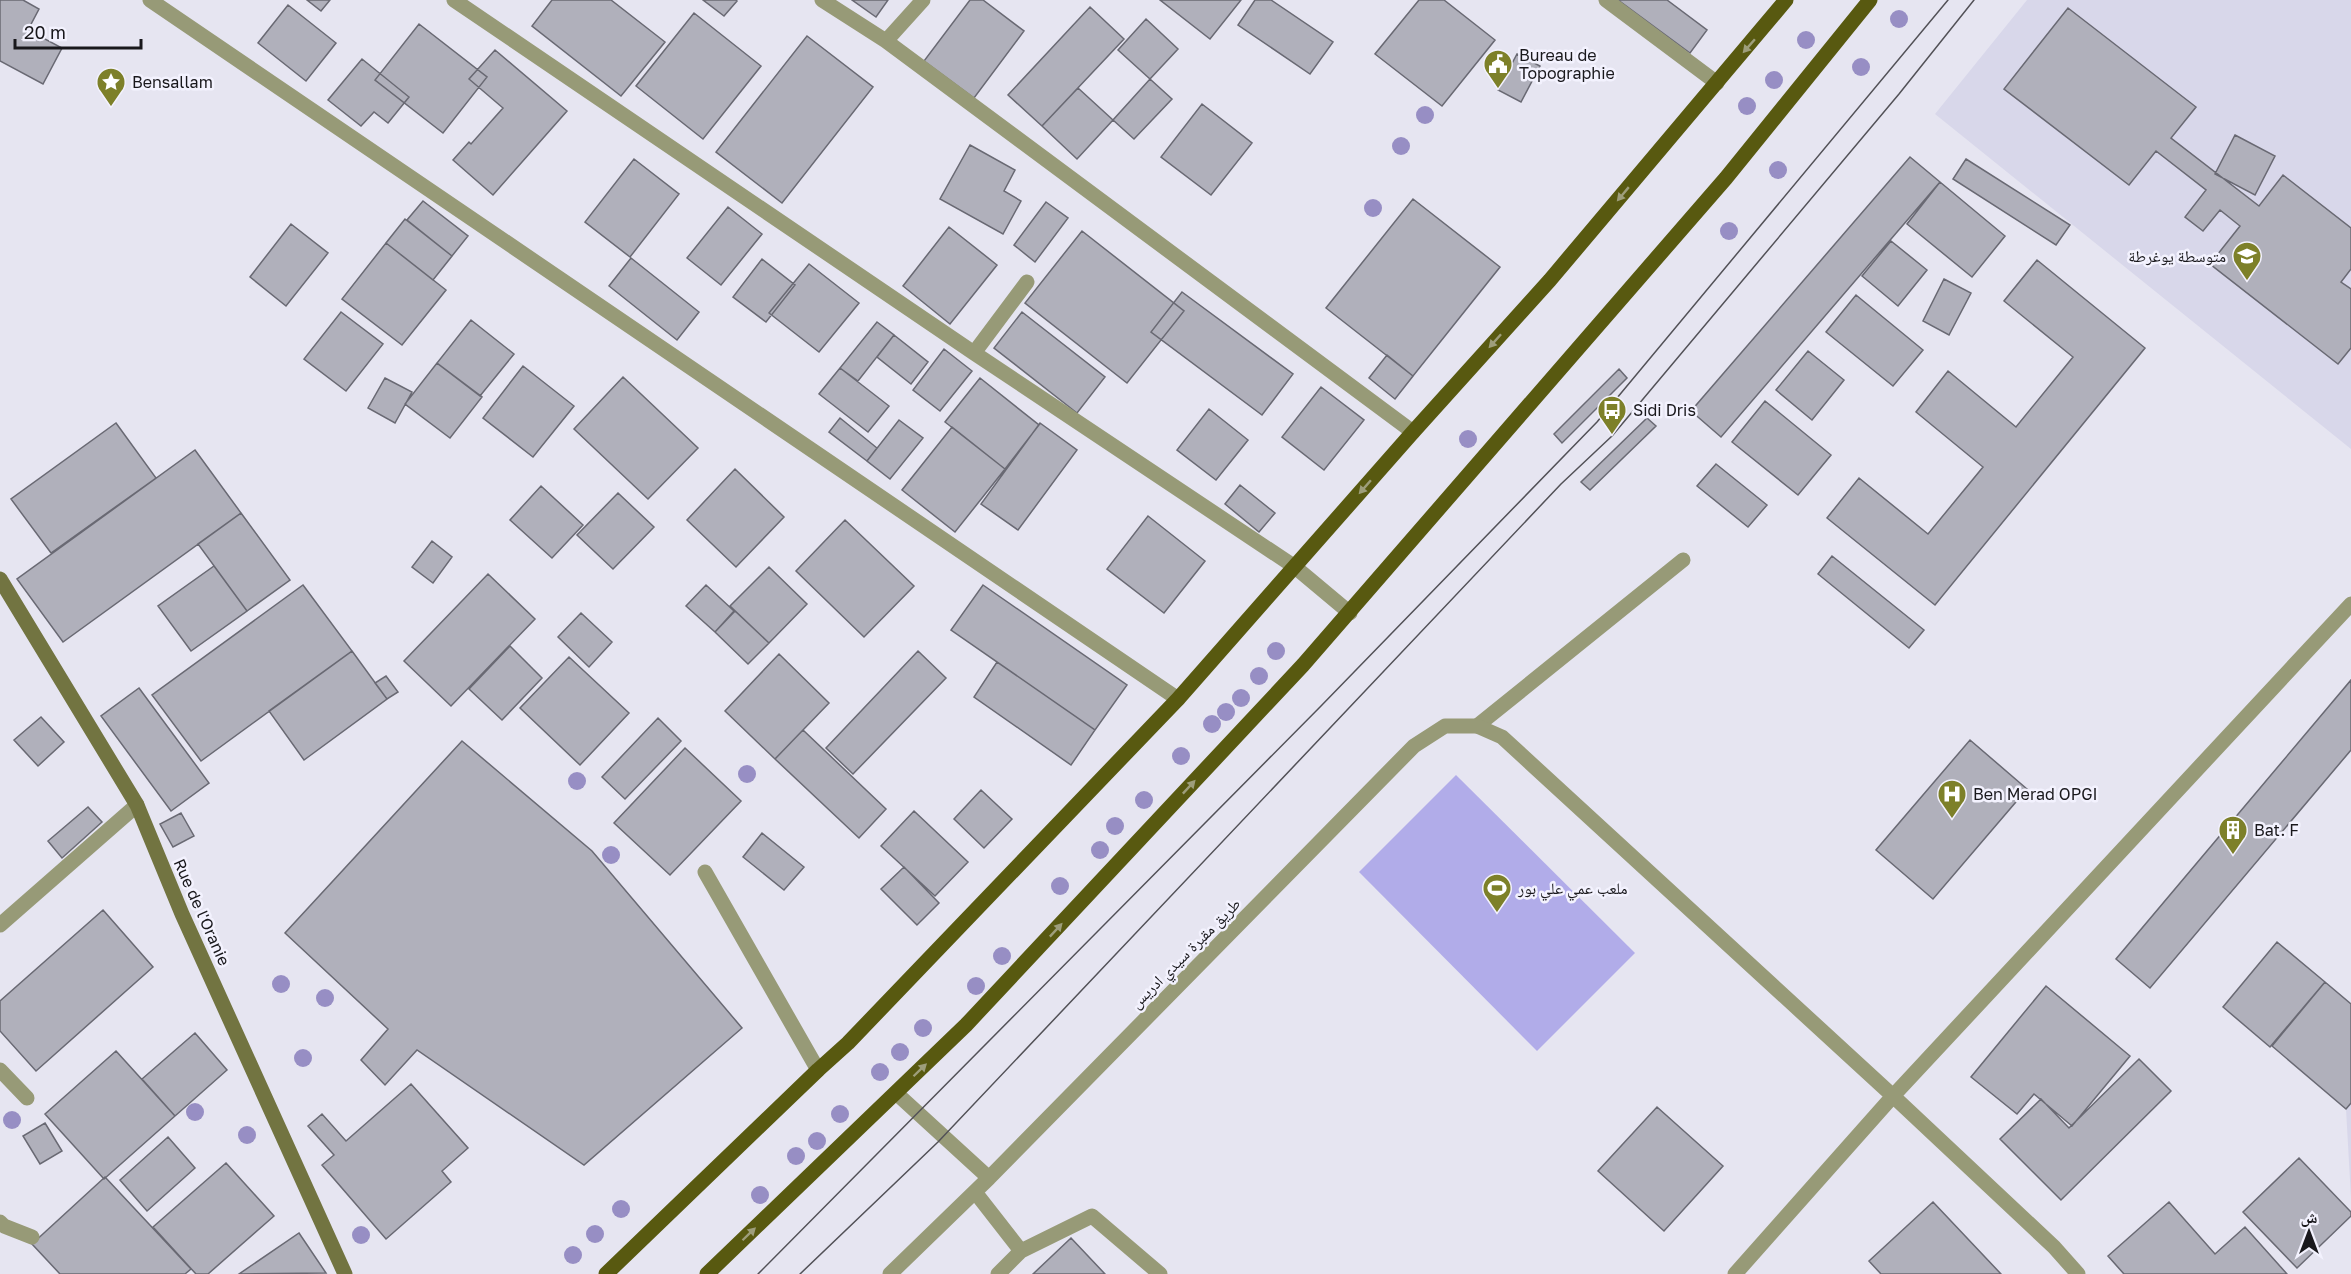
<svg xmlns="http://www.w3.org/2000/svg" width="2351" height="1274" font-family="'Golos Text','Noto Naskh Arabic',sans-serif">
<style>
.built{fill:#d8d7ea}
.green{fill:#b1ace9}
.building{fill:#b0b0bb;stroke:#696973;stroke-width:1.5}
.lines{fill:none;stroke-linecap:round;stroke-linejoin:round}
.lane{stroke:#979a77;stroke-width:15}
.street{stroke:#979a77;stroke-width:15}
.secondary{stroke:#727441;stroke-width:15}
.primary{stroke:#585910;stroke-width:15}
.tram{stroke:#525157;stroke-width:1.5}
.tree{fill:#978ec4}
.oneway{fill:#9e9e7b}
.labels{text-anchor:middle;stroke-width:5;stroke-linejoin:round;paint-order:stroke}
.poi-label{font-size:16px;fill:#19181c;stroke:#f3f2fe;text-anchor:start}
.street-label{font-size:16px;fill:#19181c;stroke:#f3f2fe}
</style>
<rect width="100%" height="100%" fill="#e6e5f1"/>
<!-- built -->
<path class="built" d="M2027,0H2351V449L1935,114Z
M2351,1103V1198L2346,1109Z"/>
<!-- green -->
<path class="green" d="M1456,775L1635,953L1537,1051L1359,872Z"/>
<!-- building -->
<path class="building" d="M0,0H23L39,9L28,30L62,48L43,84L0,61Z
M307,0H330L321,11Z
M552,0H611L665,42L621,96L532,26Z
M703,0H736L737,1L724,16Z
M852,0H888L876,17Z
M970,0H983L1024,31L974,98L924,61Z
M1160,0H1241L1210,39Z
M1255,0H1271L1333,42L1310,74L1238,25Z
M1419,0H1444L1495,40L1442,106L1375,54Z
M1618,0H1667L1707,30L1690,53Z
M288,5L336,43L306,81L258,43Z
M1090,7L1124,39L1042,126L1008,95Z
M2068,8L2196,107L2171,138L2259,206L2283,175L2351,228V269L2341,282L2351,289V348L2338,364L2210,264L2240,226L2220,210L2203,231L2185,217L2206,190L2156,151L2129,185L2004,89Z
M694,13L761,66L703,139L636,86Z
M1146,19L1178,49L1150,79L1118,50Z
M419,24L487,77L443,133L375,80Z
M807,36L873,87L782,203L716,152Z
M495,50L567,111L493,195L453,160L469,142L471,144L503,108L469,79Z
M1517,54L1540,66L1521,102L1498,90Z
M362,59L409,97L388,123L374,112L361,126L328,100Z
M1150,79L1172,99L1134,139L1113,120Z
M1078,88L1113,120L1077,159L1042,126Z
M1202,104L1252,143L1211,195L1161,157Z
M2235,135L2275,156L2255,195L2215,174Z
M970,145L1015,170L1004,191L1021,201L1003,234L940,199Z
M1910,157L1940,182L1721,437L1691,411Z
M634,159L679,194L630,257L585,222Z
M1966,159L2070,225L2056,245L1953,179Z
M1940,182L2005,236L1972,277L1907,224Z
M1413,199L1500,267L1413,376L1326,308Z
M423,201L468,236L452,256L407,220Z
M1046,202L1068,218L1035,262L1014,245Z
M728,207L762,234L721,285L687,258Z
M405,219L452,256L433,280L386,243Z
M291,224L328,253L286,306L250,277Z
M949,227L997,265L950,324L903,286Z
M1082,231L1184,311L1127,383L1025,303Z
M1891,241L1927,270L1898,306L1862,276Z
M386,243L446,290L402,345L342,299Z
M631,258L699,312L677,340L609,286Z
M762,259L795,285L766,322L733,297Z
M2037,260L2145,348L1935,605L1827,518L1859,478L1928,534L1983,467L1916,412L1948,371L2016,427L2073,357L2004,301Z
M809,264L859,303L819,352L769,313Z
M1944,279L1971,293L1949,335L1923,321Z
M1182,292L1293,374L1262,415L1151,332Z
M1856,295L1923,350L1893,386L1826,332Z
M341,312L383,344L346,391L304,359Z
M1022,312L1105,377L1077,413L994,348Z
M471,320L514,354L480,396L437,363Z
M877,322L894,335L858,381L840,368Z
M894,335L928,362L911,384L877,357Z
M944,349L972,371L940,411L913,390Z
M1808,351L1844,380L1812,420L1776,390Z
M1387,355L1413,376L1395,399L1369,378Z
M437,363L482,397L450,438L405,404Z
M523,366L574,406L533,457L483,418Z
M840,368L889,406L868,432L819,394Z
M1619,369L1627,378L1562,443L1554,434Z
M623,377L698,448L648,499L574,429Z
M385,378L412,392L395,423L368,408Z
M980,378L1039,425L1005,469L945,422Z
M1321,387L1364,420L1324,470L1282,437Z
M1765,401L1831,455L1798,495L1732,442Z
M1209,409L1248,440L1216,480L1177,450Z
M840,418L877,448L867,461L829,432Z
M1647,418L1656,426L1590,490L1581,482Z
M899,420L923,438L890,479L867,461Z
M116,423L156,478L51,553L11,499Z
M1040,423L1077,450L1018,530L981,504Z
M952,427L1005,469L955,532L902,490Z
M195,450L241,513L63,642L17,579Z
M1716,464L1767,505L1748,527L1697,486Z
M735,469L784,517L736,567L687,520Z
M1240,485L1275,513L1259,532L1225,504Z
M541,486L583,525L552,558L510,520Z
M618,493L654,527L613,569L577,535Z
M241,513L290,580L247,611L198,544Z
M1148,516L1205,561L1164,613L1107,569Z
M845,520L914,586L864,637L796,571Z
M432,541L452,557L433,583L412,567Z
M1832,556L1924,630L1909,648L1818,574Z
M214,566L247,611L191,651L158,606Z
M769,567L807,604L769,643L730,606Z
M488,574L535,619L451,706L404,661Z
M303,585L352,651L201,761L152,695Z
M706,585L734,611L715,632L686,606Z
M983,585L1127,685L1095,730L951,630Z
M735,611L769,643L748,664L715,632Z
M581,613L612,642L589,667L558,637Z
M510,646L542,678L502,720L469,689Z
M352,651L387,699L304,760L269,711Z
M918,651L946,678L853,774L826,748Z
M779,654L829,703L775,759L725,711Z
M569,657L629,713L580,765L520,708Z
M997,662L1095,730L1071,765L974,697Z
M386,676L398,692L387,699L375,683Z
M2351,680V750L2150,988L2116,959Z
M139,688L209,783L171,811L101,716Z
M41,717L64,742L38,766L14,740Z
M658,718L681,741L625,799L602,777Z
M803,730L886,809L859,838L775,759Z
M1970,740L2027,789L1933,899L1876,850Z
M462,741L592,851L742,1028L584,1165L417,1050L385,1085L361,1060L388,1029L285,933Z
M685,748L741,801L670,875L614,823Z
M981,790L1012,819L984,848L954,819Z
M88,807L102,822L62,858L48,841Z
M914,811L968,862L935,896L881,846Z
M181,813L194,836L173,847L160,824Z
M762,833L804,867L784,890L743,857Z
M904,867L939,903L917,925L881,889Z
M103,910L153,967L36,1071L0,1031V1001Z
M2277,942L2325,982L2270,1047L2223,1007Z
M2325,982L2351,1004V1103L2346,1109L2272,1046Z
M2046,986L2130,1056L2072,1126L2034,1094L2017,1114L1971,1077Z
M195,1033L227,1070L175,1116L142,1079Z
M116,1051L175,1116L104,1179L45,1114Z
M2139,1059L2171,1091L2061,1200L2000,1139L2041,1099L2069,1128Z
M411,1084L468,1148L442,1171L451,1182L386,1239L322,1165L334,1155L308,1126L322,1114L346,1141Z
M1657,1107L1723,1166L1664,1231L1598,1171Z
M45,1123L62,1151L40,1164L23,1136Z
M168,1137L195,1168L147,1211L120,1180Z
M2299,1158L2351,1212V1216L2297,1268L2243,1212Z
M226,1163L274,1216L208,1274H196L153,1227Z
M105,1177L191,1269L185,1274H60L32,1244Z
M1933,1202L2001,1274H1881L1869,1261Z
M2169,1202L2215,1254L2245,1227L2287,1274H2124L2108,1256Z
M299,1233L326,1273L239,1274Z
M1071,1238L1105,1274H1033Z"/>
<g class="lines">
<!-- lane -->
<path class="lane" d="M1477,726L1683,560
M705,872L818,1070"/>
<!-- street -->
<path class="street" d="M150,0L1178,699
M454,0L974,353L1295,567L1350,613
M822,0L886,41L1413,432
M1606,0L1717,83
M886,41L923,0
M974,353L1027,282
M0,925L137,805
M0,1070L27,1098
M896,1093L989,1178
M975,1192L1021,1251
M0,1222L4,1226L32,1237
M890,1274L989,1178L1414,746L1445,726H1477L1502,737L1893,1096L2054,1247L2078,1274
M998,1274L1021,1251L1092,1216L1160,1274
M1735,1274L1893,1096L2351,604"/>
<!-- secondary -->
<path class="secondary" d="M0,579L137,805L182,914L345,1274"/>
<!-- primary -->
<path class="primary" d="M606,1274L818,1070L848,1043L1178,699L1413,432L1550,280L1786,0
M707,1274L966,1025L1303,665L1726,178L1870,0"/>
<!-- tram -->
<path class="tram" d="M758,1274L1321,706L1597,422L1948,0
M800,1274L938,1142L1561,484L1612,436L1899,94L1974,0"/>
</g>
<!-- trees -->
<g class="tree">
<circle cx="1899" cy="19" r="9"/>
<circle cx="1806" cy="40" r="9"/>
<circle cx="1861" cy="67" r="9"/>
<circle cx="1774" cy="80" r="9"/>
<circle cx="1747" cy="106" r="9"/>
<circle cx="1425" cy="115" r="9"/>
<circle cx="1401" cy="146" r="9"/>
<circle cx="1778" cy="170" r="9"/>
<circle cx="1373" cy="208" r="9"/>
<circle cx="1729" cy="231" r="9"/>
<circle cx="1468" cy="439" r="9"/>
<circle cx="1276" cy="651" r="9"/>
<circle cx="1259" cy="676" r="9"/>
<circle cx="1241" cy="698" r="9"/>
<circle cx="1226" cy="712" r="9"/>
<circle cx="1212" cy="724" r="9"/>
<circle cx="1181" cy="756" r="9"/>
<circle cx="747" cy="774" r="9"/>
<circle cx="577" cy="781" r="9"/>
<circle cx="1144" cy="800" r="9"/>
<circle cx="1115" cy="826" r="9"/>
<circle cx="1100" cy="850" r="9"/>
<circle cx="611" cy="855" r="9"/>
<circle cx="1060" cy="886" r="9"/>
<circle cx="1002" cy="956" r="9"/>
<circle cx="281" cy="984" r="9"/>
<circle cx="976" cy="986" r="9"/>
<circle cx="325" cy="998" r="9"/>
<circle cx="923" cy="1028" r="9"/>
<circle cx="900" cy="1052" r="9"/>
<circle cx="303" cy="1058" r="9"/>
<circle cx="880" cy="1072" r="9"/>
<circle cx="195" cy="1112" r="9"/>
<circle cx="840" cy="1114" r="9"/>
<circle cx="12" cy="1120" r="9"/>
<circle cx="247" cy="1135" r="9"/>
<circle cx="817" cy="1141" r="9"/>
<circle cx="796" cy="1156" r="9"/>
<circle cx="760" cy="1195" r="9"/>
<circle cx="621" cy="1209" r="9"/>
<circle cx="595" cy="1234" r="9"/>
<circle cx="361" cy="1235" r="9"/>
<circle cx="573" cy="1255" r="9"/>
</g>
<!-- one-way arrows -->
<defs><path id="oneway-solid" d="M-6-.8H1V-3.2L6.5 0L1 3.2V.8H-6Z" transform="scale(1.5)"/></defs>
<g class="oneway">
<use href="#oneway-solid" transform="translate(1749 46) rotate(131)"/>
<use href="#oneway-solid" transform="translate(1623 194) rotate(130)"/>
<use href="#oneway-solid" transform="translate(1495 341) rotate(132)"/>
<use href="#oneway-solid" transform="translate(1365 487) rotate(131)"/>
<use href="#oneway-solid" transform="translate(1189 787) rotate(-47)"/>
<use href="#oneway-solid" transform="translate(1056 930) rotate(-47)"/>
<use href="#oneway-solid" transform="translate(920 1070) rotate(-44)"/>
<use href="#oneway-solid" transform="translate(749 1234) rotate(-44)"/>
</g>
<!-- icons -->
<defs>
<g id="civic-pin" transform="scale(1.5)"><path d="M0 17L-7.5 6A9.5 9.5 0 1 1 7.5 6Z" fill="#7d8029" stroke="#f3f2fe"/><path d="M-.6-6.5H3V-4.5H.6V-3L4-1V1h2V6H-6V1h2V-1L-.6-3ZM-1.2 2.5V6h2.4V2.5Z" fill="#fff"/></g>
<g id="sight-pin" transform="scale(1.5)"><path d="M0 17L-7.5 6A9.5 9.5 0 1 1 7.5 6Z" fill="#7d8029" stroke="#f3f2fe"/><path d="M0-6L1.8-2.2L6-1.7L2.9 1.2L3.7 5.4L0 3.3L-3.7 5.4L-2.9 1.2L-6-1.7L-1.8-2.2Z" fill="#fff"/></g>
<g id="school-pin" transform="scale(1.5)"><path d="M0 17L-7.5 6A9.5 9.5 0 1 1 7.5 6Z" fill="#7d8029" stroke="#f3f2fe"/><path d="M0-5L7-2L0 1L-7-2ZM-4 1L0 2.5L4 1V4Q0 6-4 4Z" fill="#fff"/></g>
<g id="bus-pin" transform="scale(1.5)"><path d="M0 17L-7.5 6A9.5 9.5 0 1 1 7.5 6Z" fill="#7d8029" stroke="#f3f2fe"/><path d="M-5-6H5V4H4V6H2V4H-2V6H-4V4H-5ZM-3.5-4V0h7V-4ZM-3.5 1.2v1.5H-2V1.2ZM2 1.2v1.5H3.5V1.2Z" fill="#fff"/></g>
<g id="hospital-pin" transform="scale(1.5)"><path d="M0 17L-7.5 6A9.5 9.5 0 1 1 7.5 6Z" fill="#7d8029" stroke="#f3f2fe"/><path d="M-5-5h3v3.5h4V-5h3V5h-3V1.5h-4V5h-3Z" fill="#fff"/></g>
<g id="building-pin" transform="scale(1.5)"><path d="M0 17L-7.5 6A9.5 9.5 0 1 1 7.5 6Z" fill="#7d8029" stroke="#f3f2fe"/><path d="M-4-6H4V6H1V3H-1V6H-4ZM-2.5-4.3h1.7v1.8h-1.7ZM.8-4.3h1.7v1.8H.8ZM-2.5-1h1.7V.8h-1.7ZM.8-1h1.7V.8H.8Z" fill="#fff"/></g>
<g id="stadium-pin" transform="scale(1.5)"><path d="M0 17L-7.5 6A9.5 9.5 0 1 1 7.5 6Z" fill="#7d8029" stroke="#f3f2fe"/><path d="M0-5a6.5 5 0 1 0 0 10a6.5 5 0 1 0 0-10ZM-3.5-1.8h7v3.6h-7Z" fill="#fff"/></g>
</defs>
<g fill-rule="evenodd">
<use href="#civic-pin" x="1498" y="64"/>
<use href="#sight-pin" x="111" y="82"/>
<use href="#school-pin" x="2247" y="256"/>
<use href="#bus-pin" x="1612" y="410"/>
<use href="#hospital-pin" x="1952" y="794"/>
<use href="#building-pin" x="2233" y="830"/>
<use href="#stadium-pin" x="1497" y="888"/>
</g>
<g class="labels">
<!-- poi labels -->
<g class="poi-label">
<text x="1519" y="61">Bureau de<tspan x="1519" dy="18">Topographie</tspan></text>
<text x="132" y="88">Bensallam</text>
<text x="2226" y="262" text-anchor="end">متوسطة يوغرطة</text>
<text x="1633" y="416">Sidi Dris</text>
<text x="1973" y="800">Ben Merad OPGI</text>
<text x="2254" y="836">Bat. F</text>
<text x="1518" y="894">ملعب عمي علي بور</text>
</g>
<!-- street labels -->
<g class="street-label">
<text transform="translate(202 912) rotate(66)" y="6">Rue de l'Oranie</text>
<text transform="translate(1185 953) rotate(-45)" y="6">طريق مقبرة سيدي ادريس</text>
</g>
</g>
<!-- north arrow -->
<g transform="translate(2309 1232)" stroke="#f3f2fe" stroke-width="4.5" paint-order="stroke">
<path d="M0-4.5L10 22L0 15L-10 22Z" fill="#19181c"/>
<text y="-9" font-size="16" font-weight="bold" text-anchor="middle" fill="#19181c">ش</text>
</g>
<!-- scale -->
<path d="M15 39v9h126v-9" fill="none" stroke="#19181c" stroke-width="3"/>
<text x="24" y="39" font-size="18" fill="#19181c" stroke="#f3f2fe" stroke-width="4.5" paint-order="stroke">20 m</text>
</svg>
